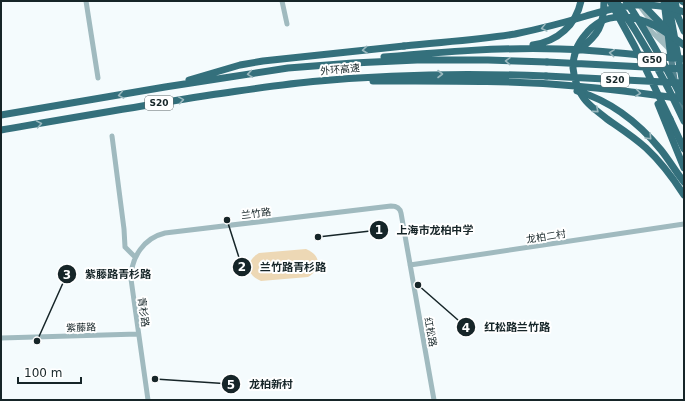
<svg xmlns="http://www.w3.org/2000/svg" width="685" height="401" font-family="'DejaVu Sans','Noto Sans SC',sans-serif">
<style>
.green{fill:#edd8b5}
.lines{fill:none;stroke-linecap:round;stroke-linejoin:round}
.minor{stroke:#a0babf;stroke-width:5}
.major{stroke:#53838e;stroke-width:6}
.highway{stroke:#34707c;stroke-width:7}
.highway-bridge{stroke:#34707c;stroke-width:7}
.oneway{stroke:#9ab8be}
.labels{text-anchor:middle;stroke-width:4;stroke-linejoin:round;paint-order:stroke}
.shield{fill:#fff;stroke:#5c6668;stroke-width:1}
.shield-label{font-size:9px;font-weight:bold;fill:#162528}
.street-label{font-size:10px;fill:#162528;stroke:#fff}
.leader{fill:none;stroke:#162528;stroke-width:1.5}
.callout-dot{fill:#162528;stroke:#fff;stroke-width:1.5}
.mark-label{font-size:12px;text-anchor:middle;font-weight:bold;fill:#fff}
.callout-label{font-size:11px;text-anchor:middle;font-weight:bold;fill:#162528;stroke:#fff;stroke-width:4;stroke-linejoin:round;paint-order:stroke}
</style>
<rect width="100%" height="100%" fill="#f4fbfd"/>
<!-- green -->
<path class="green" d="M306,249C321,255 322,268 308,277L261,281C246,275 245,261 259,253Z"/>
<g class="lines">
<!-- minor -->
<path class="minor" d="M86,1L98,78
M282,1L287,24
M636,1L669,45
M644,24L671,51
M112,136L124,229L125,247L135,257
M410,265L684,224
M1,338L138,334
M148,400L131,279C131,257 144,238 165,233L391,206C396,206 400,208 401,213L434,400"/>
<!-- major -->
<path class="major" d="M671,58L675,82
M677,95L684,112"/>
<!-- highway -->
<path class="highway" d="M664,1L671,58
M668,1L684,90
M675,1L678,17L684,31
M682,1L684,2
M533,45C558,41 576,25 581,1
M579,50C598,35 604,26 604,1
M384,57C442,52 501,47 560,49C601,50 643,56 684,59
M189,80L240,65L263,61L404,46
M373,81C440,81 508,80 575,86C611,89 648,94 684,99
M577,91C611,101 638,122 661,150C669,160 676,172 684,182
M1,115L165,87L288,68L353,63L417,60H488L547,62
M670,119L684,149
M1,130C71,118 140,106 210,95C246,90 282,84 319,81C394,74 470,73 546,76"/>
<!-- highway-bridge -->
<path class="highway-bridge" d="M610,1L635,47L670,119
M616,1C642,39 665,79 684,121
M626,1C648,33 666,67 684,102
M641,3L666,29
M684,45C676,39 667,33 659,28C634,14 604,10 585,35C577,44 573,56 573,68C574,80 579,93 586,101C592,108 600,113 607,119C620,128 634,137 646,148C661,162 673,178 684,195
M404,46C441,42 479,40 515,34C539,29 563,23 586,16C600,12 613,8 627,6C644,3 669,6 684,12
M547,62L684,69
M546,76L684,83
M658,104L684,168"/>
</g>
<!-- one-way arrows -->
<defs><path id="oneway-chevron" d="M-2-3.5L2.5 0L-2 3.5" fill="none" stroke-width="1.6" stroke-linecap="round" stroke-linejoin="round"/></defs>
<g class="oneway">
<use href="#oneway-chevron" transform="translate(544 28) rotate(166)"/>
<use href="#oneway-chevron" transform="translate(365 50) rotate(174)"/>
<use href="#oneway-chevron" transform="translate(612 53) rotate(-175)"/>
<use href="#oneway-chevron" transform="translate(508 61) rotate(-178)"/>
<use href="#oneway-chevron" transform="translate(250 74) rotate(171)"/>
<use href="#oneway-chevron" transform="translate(440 74)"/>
<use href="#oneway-chevron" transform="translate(638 93) rotate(7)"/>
<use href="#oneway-chevron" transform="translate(121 95) rotate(170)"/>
<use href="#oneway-chevron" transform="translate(181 100) rotate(-9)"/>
<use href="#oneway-chevron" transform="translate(596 110) rotate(40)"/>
<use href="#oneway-chevron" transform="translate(39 124) rotate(-10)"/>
<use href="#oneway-chevron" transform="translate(649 137) rotate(47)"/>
</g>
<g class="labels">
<!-- shield labels -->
<g class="shield">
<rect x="638" y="53" width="28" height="14" rx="3"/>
<rect x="601" y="73" width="28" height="14" rx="3"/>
<rect x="145" y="96" width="28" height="14" rx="3"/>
</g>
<g class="shield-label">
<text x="652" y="63">G50</text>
<text x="615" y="83">S20</text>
<text x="159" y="106">S20</text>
</g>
<!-- street labels -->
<g class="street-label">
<text transform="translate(340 69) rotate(-5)" y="4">外环高速</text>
<text transform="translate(256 213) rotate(-7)" y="4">兰竹路</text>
<text transform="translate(546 236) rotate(-9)" y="4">龙柏二村</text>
<text transform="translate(144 312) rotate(82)" y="4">青杉路</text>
<text transform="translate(81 327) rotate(-2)" y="4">紫藤路</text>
<text transform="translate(431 332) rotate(80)" y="4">红松路</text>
</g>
</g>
<!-- callouts -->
<path class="leader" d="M318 237L379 230M227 220L242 267M37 341L67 274M418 285L466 327M155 379L231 384"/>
<g class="callout-dot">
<circle cx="318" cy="237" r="4"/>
<circle cx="227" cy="220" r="4"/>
<circle cx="37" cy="341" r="4"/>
<circle cx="418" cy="285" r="4"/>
<circle cx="155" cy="379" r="4"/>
<circle cx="379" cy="230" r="10"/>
<circle cx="242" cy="267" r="10"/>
<circle cx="67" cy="274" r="10"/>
<circle cx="466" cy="327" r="10"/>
<circle cx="231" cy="384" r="10"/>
</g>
<g class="mark-label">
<text x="379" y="234">1</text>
<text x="242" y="271">2</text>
<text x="67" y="279">3</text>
<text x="466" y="332">4</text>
<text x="231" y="389">5</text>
</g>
<g class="callout-label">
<text x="435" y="234">上海市龙柏中学</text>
<text x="293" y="271">兰竹路青杉路</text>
<text x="118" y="278">紫藤路青杉路</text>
<text x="517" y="331">红松路兰竹路</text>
<text x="271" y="388">龙柏新村</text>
</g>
<!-- border -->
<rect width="685" height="401" fill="none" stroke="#162528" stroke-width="4"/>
<!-- scale -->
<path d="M18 377v6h63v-6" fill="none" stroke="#162528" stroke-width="2"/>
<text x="24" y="377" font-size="12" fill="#162528" stroke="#ffffff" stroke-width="3" paint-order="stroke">100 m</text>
</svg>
